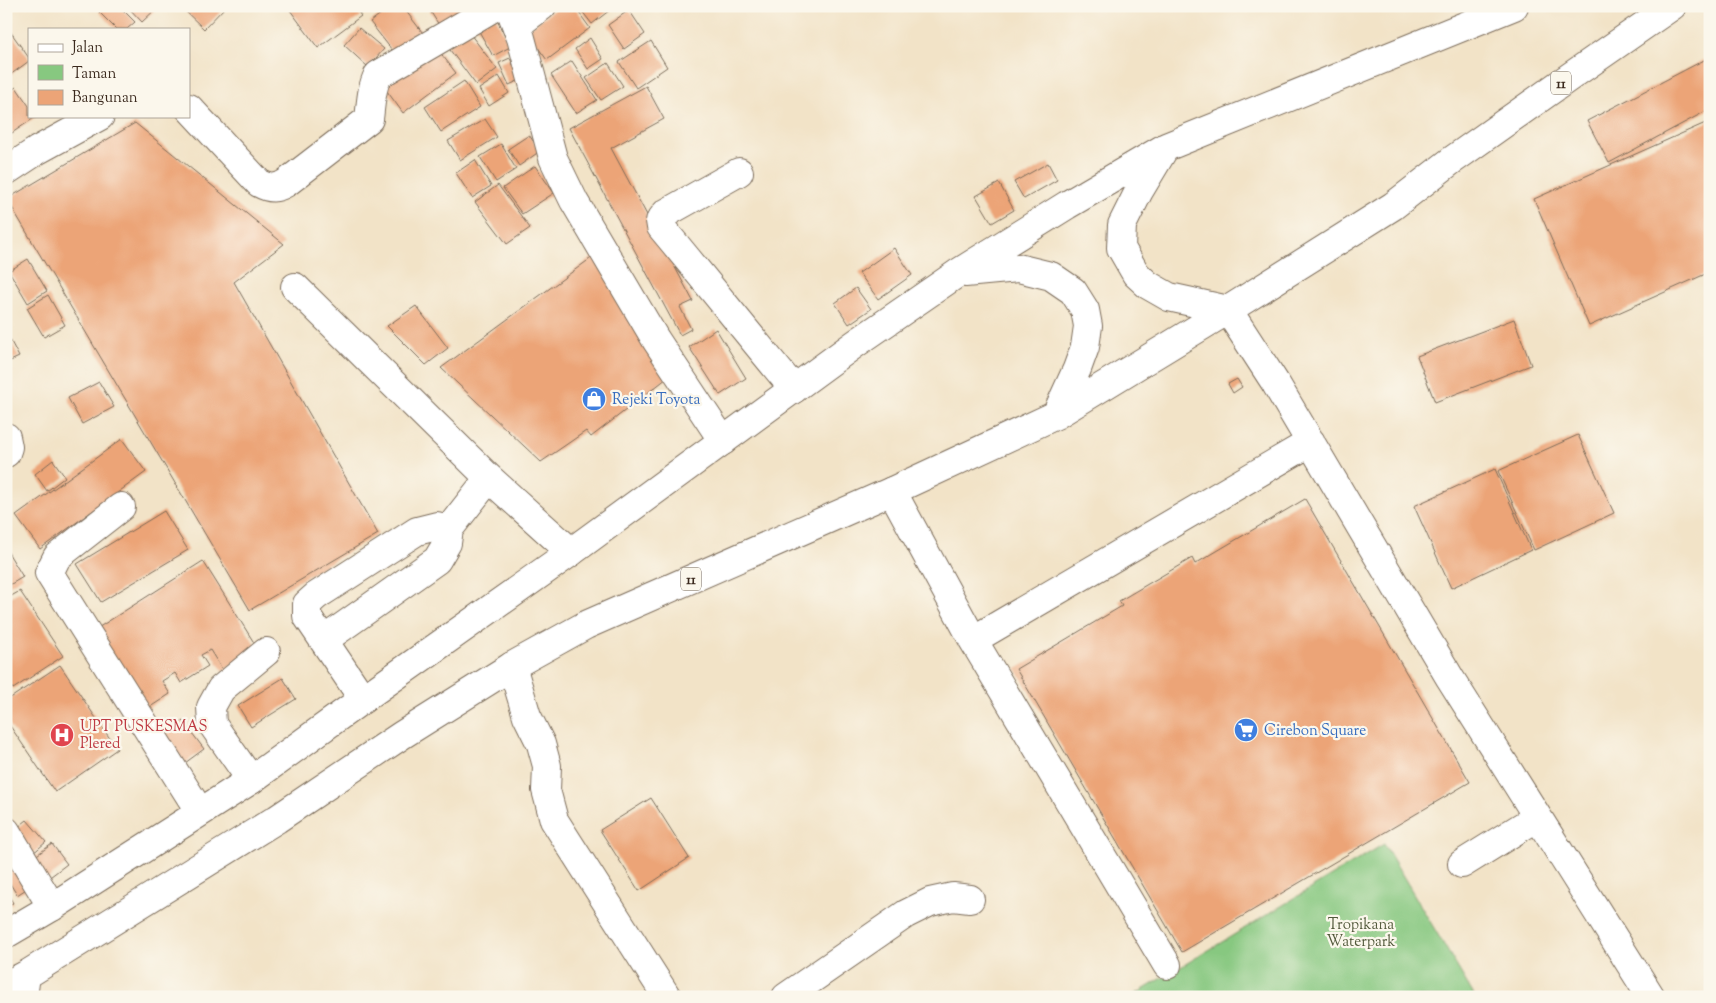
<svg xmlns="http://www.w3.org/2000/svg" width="1716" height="1003" font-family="'Sorts Mill Goudy',serif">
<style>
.green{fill:#87c880;stroke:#61794f}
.building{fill:#eca477}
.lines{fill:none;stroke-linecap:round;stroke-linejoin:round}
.minor-casing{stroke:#7b6b59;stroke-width:30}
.highway-casing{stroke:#7b6b59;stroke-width:30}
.minor{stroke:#fff;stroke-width:28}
.highway{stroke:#fff;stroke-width:28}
.labels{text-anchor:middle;stroke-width:4.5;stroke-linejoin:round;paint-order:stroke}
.shield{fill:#fbf7ec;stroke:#75685c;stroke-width:1}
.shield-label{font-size:14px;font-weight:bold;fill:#3b2a1e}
.shop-label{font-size:15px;fill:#366cbe;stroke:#fbf7ec;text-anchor:start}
.health-label{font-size:15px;fill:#be3a42;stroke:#fbf7ec;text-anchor:start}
.park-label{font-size:15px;fill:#52593b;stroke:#fbf7ec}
</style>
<rect width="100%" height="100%" fill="#fbf7ec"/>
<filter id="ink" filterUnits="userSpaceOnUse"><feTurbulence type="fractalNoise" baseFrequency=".02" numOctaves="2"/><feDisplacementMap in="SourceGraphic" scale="10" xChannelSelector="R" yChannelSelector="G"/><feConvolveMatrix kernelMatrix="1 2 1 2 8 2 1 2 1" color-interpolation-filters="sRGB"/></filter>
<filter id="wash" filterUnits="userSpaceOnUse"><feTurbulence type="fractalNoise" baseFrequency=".0096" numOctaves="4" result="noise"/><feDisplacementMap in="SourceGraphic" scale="20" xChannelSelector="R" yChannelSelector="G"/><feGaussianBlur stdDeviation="1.12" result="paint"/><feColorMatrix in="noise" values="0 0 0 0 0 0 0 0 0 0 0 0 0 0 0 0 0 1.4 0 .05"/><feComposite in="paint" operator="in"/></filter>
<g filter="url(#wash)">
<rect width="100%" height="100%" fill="#f2e3c7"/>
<!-- green -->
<path class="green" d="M1384,844L1475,997H1131Z"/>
<g id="blocks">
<!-- building -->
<path class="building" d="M105,6H119L135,22L127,29H116L99,12Z
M127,6H159L142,22Z
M180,6H226L204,29Z
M295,6H354L361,16L318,48L290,10Z
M391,6H402L426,37L399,59L370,22Z
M427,6H489L444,33Z
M559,6H574L590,28L547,60L526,31Z
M578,6H615L592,24Z
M629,10L645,34L624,49L608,25Z
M495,16L510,47L493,56L476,26Z
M359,28L384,49L368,67L344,45Z
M467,30L497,69L476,85L447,46Z
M10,31L29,58V61L6,78V34Z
M590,38L603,59L588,69L575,49Z
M651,41L667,67L636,88L619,62Z
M436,47L456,73L403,113L384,87Z
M1710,57V109L1609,163L1587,121Z
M510,58L520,80L509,85L499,63Z
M572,61L597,100L576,113L551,75Z
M608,63L623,86L601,100L586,78Z
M499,76L509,93L489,106L479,89Z
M464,81L480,107L441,132L425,107Z
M646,86L664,119L611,148L693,301L680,307L691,329L680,335L569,128Z
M16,87L29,106V116H37L6,137V94Z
M485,119L497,137L460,160L448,141Z
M1710,121V272L1589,326L1534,199Z
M135,123L284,244L234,282L378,534L250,610L7,199Z
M529,135L540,151L519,166L508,149Z
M501,144L516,169L496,182L480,157Z
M475,160L491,186L472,198L456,173Z
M1048,163L1057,180L1024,199L1014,182Z
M535,166L554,193L522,214L503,188Z
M999,183L1014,210L992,223L976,196Z
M498,185L530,228L507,244L475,202Z
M894,248L912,275L878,299L859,273Z
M598,253L671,375L591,437L586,431L541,462L441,368Z
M28,259L47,291L28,303L9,271Z
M856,288L871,309L849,324L835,303Z
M48,295L65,325L44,337L27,308Z
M416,306L448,348L426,365L387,326Z
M1514,319L1531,365L1435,402L1417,356Z
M716,329L746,378L720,395L689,347Z
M6,332L19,357L6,363Z
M1237,379L1242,387L1233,393L1228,384Z
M99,382L114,407L82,424L68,398Z
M1578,435L1614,513L1534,550L1498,471Z
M122,439L146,472L40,549L16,516Z
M53,460L65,477L47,491L35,474Z
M1495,469L1531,550L1451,588L1414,506Z
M1305,499L1470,782L1182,952L1016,669L1122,606L1119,601L1192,558L1195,564Z
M164,511L188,550L101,602L77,564Z
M6,549L23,577L6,587Z
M203,561L258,649L223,671L210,650L201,655L208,666L181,683L175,673L162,681L170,694L144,711L93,631Z
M20,591L63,656L13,689L6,679V599Z
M60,665L117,749L55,792L6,720V701Z
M283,678L296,699L251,727L238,706Z
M183,721L204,749L185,763L164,736Z
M651,798L689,858L639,891L600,830Z
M27,820L46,842L31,855L12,832Z
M52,844L67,864L42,883L27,862Z
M6,849L34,884L17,895L6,877Z
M6,891L13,903L6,906Z"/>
</g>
</g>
<g filter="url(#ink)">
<use href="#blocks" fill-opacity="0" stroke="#7b6b59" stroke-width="1"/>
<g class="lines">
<!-- minor casing -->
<g class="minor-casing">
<path id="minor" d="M509,6L521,38L553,158L574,201L656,340L723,441
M517,25L542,6
M189,108L259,183C270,189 276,189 286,183L369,119C371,104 371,88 378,75L496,6
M6,171L38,150L100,116
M739,172L666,213L660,221L661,227C706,281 749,335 794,389
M295,287L489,478L571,552
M1228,310L1276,384L1450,678L1651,997
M6,437L8,447L6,453
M892,491L973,640L1167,965
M121,507L57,557L49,573L200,812
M324,640L437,560L447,543L449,529L489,478
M973,640L1311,442
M512,666L527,716L541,744L547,766L546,790L554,820L667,997
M363,699L307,616V604L316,596L417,531L437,526L449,529
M251,780L212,724L211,707L221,689L266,652
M6,831L52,907
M1462,864L1536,818
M23,997L26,975
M786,997L906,914L930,902L953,897L970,899"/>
</g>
<!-- highway casing -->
<g class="highway-casing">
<path id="highway" d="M1163,151L1139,191L1122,225L1121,248L1136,274L1148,285L1169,297L1228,310
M965,273L1018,268L1051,276L1073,291L1085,310L1088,326L1085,347L1077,369L1056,415
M6,934L52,907L251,780L363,699L571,552L855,344L958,273L1067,205L1166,147L1514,6
M6,985L26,975L277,819L402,735L512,666L586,625L892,491L1056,415L1228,310L1393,206L1451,161L1571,76L1672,6"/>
</g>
<!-- minor -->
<use href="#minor" class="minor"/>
<!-- highway -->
<use href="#highway" class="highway"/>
</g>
</g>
<!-- icons -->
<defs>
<g id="shop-disc" transform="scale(1.25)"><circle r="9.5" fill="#3f7fe0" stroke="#fbf7ec"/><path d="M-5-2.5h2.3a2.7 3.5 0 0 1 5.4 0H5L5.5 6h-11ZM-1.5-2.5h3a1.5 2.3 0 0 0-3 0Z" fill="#fff"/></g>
<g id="supermarket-disc" transform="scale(1.25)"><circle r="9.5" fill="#3f7fe0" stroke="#fbf7ec"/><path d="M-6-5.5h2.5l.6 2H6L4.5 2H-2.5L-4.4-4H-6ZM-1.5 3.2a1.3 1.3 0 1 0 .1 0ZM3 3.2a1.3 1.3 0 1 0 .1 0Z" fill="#fff"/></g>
<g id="hospital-disc" transform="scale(1.25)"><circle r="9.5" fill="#e0444e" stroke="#fbf7ec"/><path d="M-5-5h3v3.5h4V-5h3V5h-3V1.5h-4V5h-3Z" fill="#fff"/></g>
</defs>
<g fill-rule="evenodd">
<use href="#shop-disc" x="594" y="399"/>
<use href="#supermarket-disc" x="1246" y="730"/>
<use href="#hospital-disc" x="62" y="735"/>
</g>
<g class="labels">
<!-- shield labels -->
<g class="shield">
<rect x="1551" y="71.5" width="20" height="23" rx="4"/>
<rect x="681" y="567.5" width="20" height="23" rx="4"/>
</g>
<g class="shield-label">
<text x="1561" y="88">11</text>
<text x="691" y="584">11</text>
</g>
<!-- shop labels -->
<g class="shop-label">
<text x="612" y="404">Rejeki Toyota</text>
<text x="1264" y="735">Cirebon Square</text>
</g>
<!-- health labels -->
<g class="health-label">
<text x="80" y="731">UPT PUSKESMAS<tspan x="80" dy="17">Plered</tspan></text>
</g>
<!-- park labels -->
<g class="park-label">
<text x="1361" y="929">Tropikana<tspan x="1361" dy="17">Waterpark</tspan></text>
</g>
</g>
<!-- margin -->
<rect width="1716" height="1003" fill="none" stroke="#fbf7ec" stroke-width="25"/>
<!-- legend -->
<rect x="28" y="28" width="162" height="90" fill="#fbf7ec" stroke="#aea59a"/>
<rect x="38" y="44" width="25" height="8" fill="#ffffff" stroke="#aea59a"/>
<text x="72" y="52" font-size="15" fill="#3b2a1e">Jalan</text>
<rect x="38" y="65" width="25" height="15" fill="#87c880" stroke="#aea59a"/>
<text x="72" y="78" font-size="15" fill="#3b2a1e">Taman</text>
<rect x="38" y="90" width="25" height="15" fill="#eca477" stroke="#aea59a"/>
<text x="72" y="102" font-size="15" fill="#3b2a1e">Bangunan</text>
</svg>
